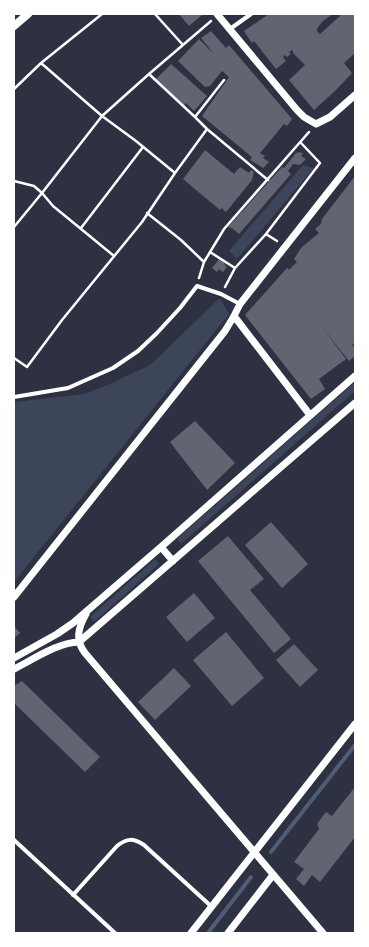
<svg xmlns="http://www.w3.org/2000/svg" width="369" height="947" font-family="'Varela Round',sans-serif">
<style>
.green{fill:#3c4559}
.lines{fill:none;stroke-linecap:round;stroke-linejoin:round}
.stream{stroke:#4f5d75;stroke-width:4}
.building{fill:#626471}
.path{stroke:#fff;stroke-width:2.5}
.minor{stroke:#fff;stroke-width:4}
.tertiary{stroke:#fff;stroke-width:7}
.secondary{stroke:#fff;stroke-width:8}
</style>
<rect width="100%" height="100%" fill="#2d3142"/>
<!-- green -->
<path class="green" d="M303,165L314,168L237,259L229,251Z
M220,298L229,314L14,582V402L84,394L112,383L150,365Z
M355,382V391L181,544L177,539Z
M155,559L159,564L94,622L90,617Z"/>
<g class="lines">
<!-- stream -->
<path class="stream" d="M271,852L355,745
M208,933L251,877"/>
</g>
<!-- building -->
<path class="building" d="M179,14H201L202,15L189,26Z
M269,14H333L323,21L318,27L316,33L317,31L320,34L340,16L338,14H355V53L344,63L352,73L336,90L314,110L289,80L305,65L293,53V50L289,52L291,54L287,57L285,55L283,57L286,61L276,69L254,41L252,43L244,31Z
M211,31L226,48L229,45L292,119L287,126L284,124L260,153L265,156L263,158L269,162L263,168L250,160L252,157L202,116L229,77L222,71L210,86L205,87L178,61L199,39L214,54L201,38Z
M171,64L207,96L194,111L186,103L184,105L156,79Z
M205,150L234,174L240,167L249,173L251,170L254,172L252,180L226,212L222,208L220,210L183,179Z
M300,152L303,154L301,156L306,159L300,165L293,164L288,171L291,174L239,234L232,228L228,227L282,167L284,168L296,153Z
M355,176V343L352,345L355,348V356L349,361L322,327L346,359L319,379L325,389L311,399L245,315L287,268L289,270L297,262L294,259L301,248L319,233L315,229L321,224L322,219Z
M220,258L225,262L224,264L227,267L223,272L219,269L217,272L212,268Z
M195,421L235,463L207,490L170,442Z
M271,522L308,564L282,588L245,545Z
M228,536L264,579L250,590L291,639L274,653L198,561Z
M194,593L215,618L187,642L166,617Z
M14,626L20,633L14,638Z
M226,632L264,678L232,706L193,660Z
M294,644L318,670L300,687L276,660Z
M174,668L191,686L155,720L138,702Z
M22,681L100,757L85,772L14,703V686Z
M355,787V837L320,882L312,875L304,886L296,879L304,869L294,862L319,829L317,824L326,812L332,816Z"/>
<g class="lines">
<!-- path -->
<path class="path" d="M155,14L183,45
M41,63L102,14
M149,74L211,21
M14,89L41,63L102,116L149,74L195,117L207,129
M195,117L224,80
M175,173L207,129L268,180
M14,181L34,186L42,193L14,227
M147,213L181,240L204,262
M81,228L143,147
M277,241L266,234L320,163L301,143
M210,252L235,268L266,234
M199,278L204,262L224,229L309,132
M225,287L235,268
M14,358L27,367L62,320L142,222L175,173L136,141L102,116L42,193L53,206L114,256"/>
<!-- minor -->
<path class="minor" d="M230,29L251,14
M14,397L68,388L113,368L138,351L157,333L180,308L197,286L221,294L240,304
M14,840L115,933
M73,895L117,846C127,838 133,838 144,845L212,907"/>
<!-- tertiary -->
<path class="tertiary" d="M217,14L297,110L304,117L316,124L330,117L355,95
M234,316L310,415
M161,547L173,561
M14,597L225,331L234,316L240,304L355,158
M86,614C78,628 75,640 85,653L323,933
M79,642L355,403
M14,658L57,634L73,623L161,547L355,376
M14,669C32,660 59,642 79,642
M191,933L355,724
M228,933L273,875"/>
<!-- secondary -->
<path class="secondary" d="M14,26L28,14"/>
</g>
<!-- border -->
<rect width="369" height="947" fill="none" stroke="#ffffff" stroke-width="30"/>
</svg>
